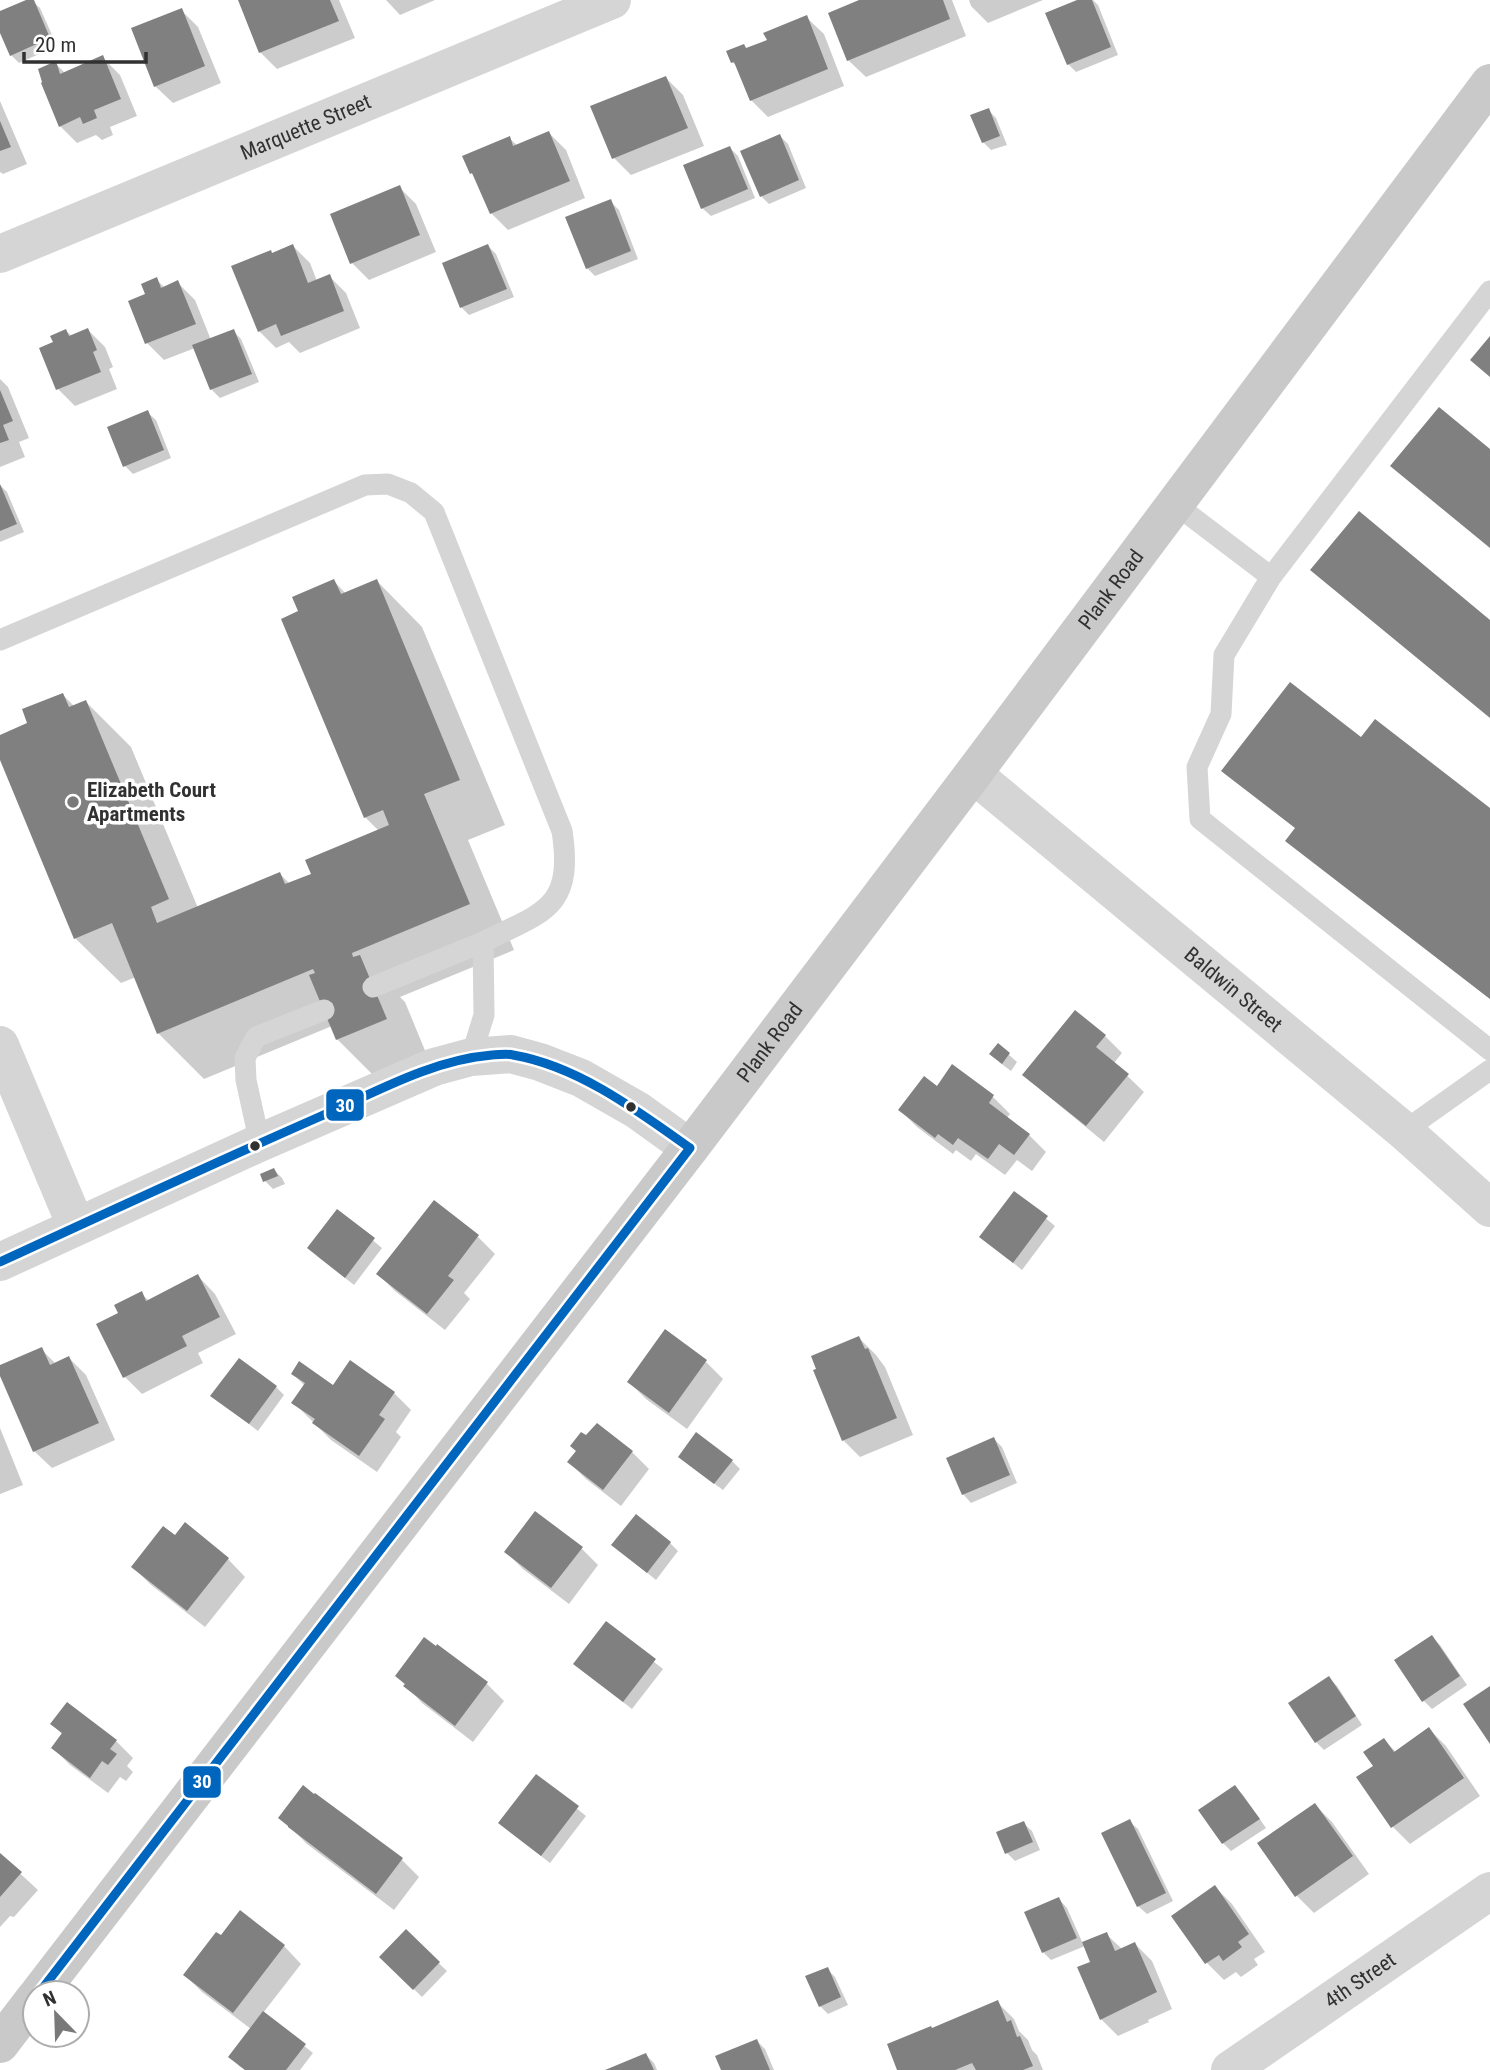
<svg xmlns="http://www.w3.org/2000/svg" width="1490" height="2070" font-family="'Roboto Condensed',sans-serif">
<style>
.shadow{fill:#0003}
.building{fill:#808080}
.lines{fill:none;stroke-linecap:round;stroke-linejoin:round}
.lane{stroke:#d5d5d5;stroke-width:21}
.street{stroke:#d5d5d5;stroke-width:38}
.primary{stroke:#c9c9c9;stroke-width:38}
.bus-1-casing{stroke:#fff;stroke-width:14}
.bus-1{stroke:#0065bd;stroke-width:9}
.poi-dot{fill:#797979;stroke:#fff;stroke-width:2.5}
.bus-dot{fill:#313131;stroke:#fff;stroke-width:2.5}
.labels{text-anchor:middle;stroke-width:7;stroke-linejoin:round;paint-order:stroke}
.street-label{font-size:21px;fill:#313131;stroke:#fff}
.poi-label{font-size:21px;font-weight:bold;fill:#313131;stroke:#fff;text-anchor:start}
.line-badge{stroke:#fff;stroke-width:2.5}
.badge-label{font-size:19px;text-anchor:middle;font-weight:bold;fill:#fff}
</style>
<rect width="100%" height="100%" fill="#fff"/>
<!-- shadow -->
<path class="shadow" d="M31,0L40,8L57,46L19,63L11,55L0,29V13Z
M240,0H339L355,38L277,69L260,52Z
M386,0H435L400,15Z
M864,0H952L966,36L866,77L848,60Z
M969,0H1043L988,23L971,6Z
M1081,0H1093L1098,5L1118,55L1076,72L1068,64Z
M181,10L198,27L221,83L173,103L155,86Z
M806,17L824,34L844,86L768,117L751,100L738,67L732,62L747,50L769,41Z
M102,57L120,75L137,116L110,127L113,135L102,140L96,135L77,143L60,126L55,63L65,73Z
M666,78L683,95L704,146L631,175L614,158Z
M0,101L27,164L3,174L0,172Z
M988,110L996,118L1007,145L991,150L983,142Z
M549,133L566,150L585,198L508,230L491,213L477,178L471,173L509,138L518,146Z
M780,136L788,144L806,188L769,204L761,196Z
M730,148L738,156L755,198L711,216L702,208Z
M399,187L416,204L436,252L369,280L352,263Z
M610,201L619,210L638,259L595,276L587,268Z
M293,246L310,263L317,281L329,276L346,293L360,328L300,353L289,342L276,348L259,331L272,254Z
M488,246L496,254L514,297L469,315L461,307Z
M156,279L165,288L178,283L195,300L211,340L233,331L241,339L259,382L220,398L211,389L195,348L164,360L147,343V295Z
M88,330L105,347L113,367L109,369L117,389L75,406L58,389L55,343L66,331L72,336Z
M0,379L8,387L29,438L19,442L25,457L0,467Z
M147,412L156,420L171,458L133,474L125,466Z
M0,485L7,492L24,532L0,542Z
M334,581L346,594L377,581L422,627L505,825L468,840L514,950L400,997L405,1002L431,1065L383,1085L337,1039L332,1026L204,1079L158,1033L136,977L121,983L75,938L0,755V737L30,724L63,695L75,707L86,702L131,747L198,908L280,874L290,884L313,875L379,831L365,817L300,612Z
M1361,739L1490,810V999L1287,841Z
M1075,1012L1105,1036L1122,1053L1114,1063L1144,1092L1104,1142L1042,1091L1025,1074Z
M998,1045L1017,1062L1011,1071L999,1062Z
M937,1088L993,1097L1010,1114L1006,1119L1029,1135L1046,1152L1032,1171L1017,1160L1005,1175L976,1154L971,1161L956,1150L953,1154L917,1127L900,1110Z
M274,1170L282,1178L285,1184L273,1189L265,1181Z
M1015,1193L1055,1226L1022,1270L981,1237Z
M434,1202L478,1237L495,1254L464,1293L470,1299L445,1330L395,1291L378,1274Z
M338,1211L382,1248L354,1285L317,1256Z
M198,1276L215,1294L236,1334L198,1353L203,1363L142,1394L125,1377L121,1314L141,1293L149,1301Z
M666,1332L706,1362L723,1379L687,1429L646,1399L629,1382Z
M859,1338L876,1355L885,1367L913,1435L860,1457L843,1440Z
M41,1349L56,1364L69,1358L86,1375L115,1440L52,1468L34,1451L0,1372V1367Z
M293,1374L333,1387L394,1393L411,1410L396,1432L401,1437L377,1472L331,1440L293,1402L305,1386Z
M276,1387L284,1395L258,1431L213,1396Z
M0,1428L23,1485L0,1494Z
M994,1439L1002,1447L1017,1483L971,1503L963,1494Z
M632,1452L649,1469L621,1506L586,1479L569,1462Z
M732,1461L740,1469L723,1490L689,1465Z
M185,1525L228,1559L245,1577L205,1627L150,1584L133,1567L175,1537Z
M670,1543L678,1551L656,1580L613,1545Z
M581,1548L598,1565L569,1604L523,1569L506,1552Z
M606,1624L663,1669L632,1709L584,1672Z
M1432,1637L1440,1645L1467,1685L1432,1709L1424,1701Z
M438,1647L487,1684L504,1701L473,1742L422,1703L397,1676Z
M1329,1678L1337,1686L1362,1725L1324,1750L1316,1742Z
M67,1705L116,1741L133,1758L127,1766L133,1772L126,1781L120,1777L108,1793L70,1765L53,1748L63,1735L52,1724Z
M1429,1729L1446,1746L1480,1796L1410,1844L1393,1827L1375,1766L1384,1740L1396,1752Z
M537,1776L586,1816L550,1863L509,1831Z
M1235,1787L1243,1795L1266,1828L1231,1851L1223,1843L1201,1811Z
M1315,1805L1332,1822L1369,1874L1314,1913L1297,1896Z
M281,1818L402,1860L419,1877L394,1910L307,1844Z
M1129,1821L1138,1829L1173,1901L1147,1914L1138,1906Z
M1023,1823L1032,1831L1040,1850L1015,1861L1007,1853Z
M0,1855L38,1890L14,1917L10,1916L0,1927Z
M1215,1887L1232,1904L1265,1952L1254,1959L1258,1965L1241,1977L1236,1972L1224,1980L1207,1963L1174,1917Z
M1059,1899L1067,1908L1083,1944L1106,1934L1122,1949L1135,1944L1152,1961L1172,2009L1148,2020L1149,2022L1118,2036L1101,2019L1092,1963L1085,1946L1051,1960L1043,1952Z
M406,1932L447,1971L422,1997L381,1957Z
M222,1938L284,1946L301,1964L263,2013L313,2053L300,2070H245L238,2065L251,2029L202,1992L185,1975Z
M827,1969L835,1977L848,2005L828,2014L820,2006Z
M997,2002L1014,2019L1019,2031L1028,2040L1032,2050L1037,2055L1043,2070H899Z
M757,2041L765,2049L774,2070H723Z
M646,2055L654,2063L657,2070H610Z"/>
<!-- building -->
<path class="building" d="M26,0H34L50,38L10,56L0,33V11Z
M238,0H330L339,21L259,53Z
M859,0H943L950,19L847,61L828,13Z
M1077,0H1092L1111,47L1067,65L1045,13Z
M182,8L205,66L154,87L131,28Z
M807,15L828,69L750,101L734,62L731,63L726,51L744,44L746,48L767,40L763,33Z
M103,55L121,99L94,110L97,118L83,124L80,117L59,127L41,83L42,82L38,69L56,61L60,74Z
M666,76L688,128L612,159L590,106Z
M989,108L1000,136L982,143L970,115Z
M0,121L11,147L0,151Z
M549,131L570,181L490,214L472,173L470,174L462,156L510,136L513,146Z
M780,134L799,180L760,197L740,151Z
M730,146L748,189L701,209L683,165Z
M400,185L420,235L350,264L330,214Z
M611,199L631,251L586,269L565,217Z
M293,244L308,283L330,274L344,311L281,336L276,324L258,332L231,266L271,250L272,253Z
M488,244L507,289L460,308L442,263Z
M157,277L161,288L178,280L196,324L145,344L128,301L145,294L141,284Z
M88,328L97,350L93,352L101,372L56,390L39,348L53,342L50,336L66,329L69,336Z
M234,329L252,374L210,390L192,345Z
M1490,336V377L1470,360Z
M0,390L13,421L3,425L9,440L0,443Z
M1439,407L1490,449V548L1390,466Z
M148,410L164,450L123,467L107,427Z
M0,484L17,524L0,531Z
M1359,511L1490,620V718L1310,570Z
M334,579L341,594L377,579L460,780L424,794L470,904L352,953L353,957L360,955L387,1019L336,1040L309,975L315,973L313,969L157,1034L112,923L74,939L0,760V735L27,723L22,709L63,693L69,707L86,700L169,899L151,907L157,923L280,872L285,884L311,874L305,860L389,825L383,810L364,818L281,619L298,611L292,597Z
M1290,682L1361,737L1375,719L1490,808V999L1285,841L1295,828L1221,771Z
M1075,1010L1106,1035L1096,1047L1129,1074L1086,1126L1022,1075Z
M998,1043L1010,1053L1002,1064L989,1054Z
M952,1064L994,1095L989,1103L1030,1134L1014,1155L999,1144L988,1159L958,1138L953,1145L938,1134L935,1138L898,1110L924,1076L937,1086Z
M274,1168L278,1176L263,1182L260,1174Z
M1014,1191L1048,1216L1013,1263L979,1237Z
M434,1200L479,1235L448,1276L454,1280L427,1314L376,1274Z
M337,1209L375,1238L345,1278L307,1248Z
M198,1274L220,1317L182,1336L187,1346L123,1378L96,1324L118,1313L114,1305L142,1291L146,1301Z
M665,1329L707,1360L669,1413L627,1382Z
M859,1336L865,1349L868,1348L897,1418L842,1441L813,1370L816,1369L811,1356Z
M42,1347L50,1365L69,1356L99,1423L33,1452L0,1376V1365Z
M239,1358L277,1386L249,1424L210,1396Z
M350,1360L395,1392L379,1415L385,1419L359,1456L312,1423L315,1419L291,1403L305,1383L291,1374L299,1361L333,1385Z
M597,1423L633,1451L603,1490L567,1462L576,1451L570,1446L581,1432L586,1435Z
M696,1432L733,1460L714,1484L678,1457Z
M994,1437L1010,1475L962,1495L946,1458Z
M535,1511L583,1547L551,1588L504,1552Z
M636,1514L671,1542L647,1573L611,1545Z
M185,1522L229,1558L187,1611L131,1567L163,1526L175,1535Z
M606,1621L656,1659L623,1702L573,1664Z
M1432,1635L1460,1676L1422,1702L1394,1660Z
M424,1637L436,1646L437,1644L488,1682L455,1726L403,1686L405,1684L395,1676Z
M1329,1676L1356,1716L1315,1743L1288,1703Z
M1490,1686V1744L1463,1704Z
M67,1702L117,1740L110,1749L117,1754L108,1765L102,1761L90,1778L51,1748L62,1733L50,1724Z
M1429,1727L1464,1778L1391,1828L1356,1777L1373,1766L1363,1752L1384,1738L1394,1752Z
M536,1774L579,1806L541,1856L498,1823Z
M303,1785L314,1794L315,1793L403,1858L376,1894L288,1827V1826L278,1818Z
M1235,1785L1260,1819L1222,1844L1198,1810Z
M1315,1803L1353,1856L1295,1897L1257,1843Z
M1130,1819L1166,1893L1137,1907L1101,1833Z
M1024,1821L1033,1842L1005,1854L996,1832Z
M0,1853L22,1872L0,1897Z
M1215,1885L1249,1934L1238,1942L1242,1947L1223,1961L1219,1955L1205,1964L1171,1916Z
M1059,1897L1077,1938L1042,1953L1024,1912Z
M240,1910L285,1945L233,2013L183,1975L216,1932L221,1935Z
M406,1929L440,1962L413,1990L379,1957Z
M1107,1932L1115,1951L1135,1942L1157,1992L1100,2020L1077,1967L1090,1962L1082,1942Z
M828,1967L841,1997L819,2007L805,1976Z
M998,2000L1007,2022L1011,2020L1017,2037L1020,2036L1033,2066L1023,2070H976L972,2063L955,2070H897L887,2044L931,2026L932,2028Z
M263,2011L306,2044L286,2070H245L228,2057Z
M757,2039L770,2070H721L715,2056Z
M646,2053L654,2070H605Z"/>
<g class="lines">
<!-- lane -->
<path class="lane" d="M1175,504L1271,577L1224,655L1221,714L1197,767L1200,819L1490,1050
M1271,577L1490,291
M0,640L365,485L388,484L411,493L434,512L562,831C574,909 543,912 483,942L484,1015L471,1057
M373,987L483,942
M1404,1131L1490,1070
M260,1144L246,1080L245,1058L256,1037L324,1010"/>
<!-- street -->
<g class="street">
<path id="s1" d="M0,254L612,0"/>
<path id="s2" d="M973,774L1404,1131L1490,1208"/>
<path d="M0,1045L76,1226"/>
<path d="M0,1262L257,1144L434,1067L471,1057L511,1054L540,1062L581,1078L637,1110L690,1148"/>
<path id="s3" d="M1230,2070L1490,1891"/>
</g>
<!-- primary -->
<g class="primary">
<path id="s4" d="M39,1993L690,1148L973,774L1490,83"/>
<path d="M0,2044L35,1998"/>
</g>
<!-- bus-1 casing -->
<g class="bus-1-casing">
<path id="bus-1" d="M0,1262C106,1213 212,1164 319,1117C374,1093 431,1060 492,1055C499,1055 507,1053 513,1055C578,1066 638,1111 690,1148
M39,1993L690,1148"/>
</g>
<!-- bus-1 -->
<use href="#bus-1" class="bus-1"/>
</g>
<!-- markers -->
<circle class="poi-dot" cx="73" cy="802" r="7"/>
<g class="bus-dot">
<circle cx="631" cy="1107" r="6"/>
<circle cx="255" cy="1146" r="6"/>
</g>
<g class="labels">
<!-- street labels -->
<g class="street-label">
<text dy="7" stroke="none"><textPath href="#s1" startOffset="331">Marquette Street</textPath></text>
<text dy="7" stroke="none"><textPath href="#s4" startOffset="1766">Plank Road</textPath></text>
<text dy="7" stroke="none"><textPath href="#s2" startOffset="338">Baldwin Street</textPath></text>
<text dy="7" stroke="none"><textPath href="#s4" startOffset="1199">Plank Road</textPath></text>
<text dy="7" stroke="none"><textPath href="#s3" startOffset="158">4th Street</textPath></text>
</g>
<!-- poi labels -->
<g class="poi-label">
<text x="87" y="797">Elizabeth Court<tspan x="87" dy="24">Apartments</tspan></text>
</g>
</g>
<g class="line-badge">
<rect x="325" y="1088" width="40" height="34" rx="7" fill="#0065bd"/>
<rect x="182" y="1765" width="40" height="34" rx="7" fill="#0065bd"/>
</g>
<g class="badge-label">
<text x="345" y="1112">30</text>
<text x="202" y="1788">30</text>
</g>
<!-- north arrow -->
<g transform="translate(56 2014) rotate(337)"><circle r="33" fill="#ffffff" stroke="#adadad" stroke-width="2"/>
<path d="M0-5L12 26L0 18L-12 26Z" fill="#797979"/>
<text y="-10" font-size="19" font-weight="bold" text-anchor="middle" fill="#313131">N</text>
</g>
<!-- scale -->
<path d="M24 52v10h122v-10" fill="none" stroke="#313131" stroke-width="3.5"/>
<text x="35" y="52" font-size="21" fill="#313131" stroke="#ffffff" stroke-width="5" paint-order="stroke">20 m</text>
</svg>
